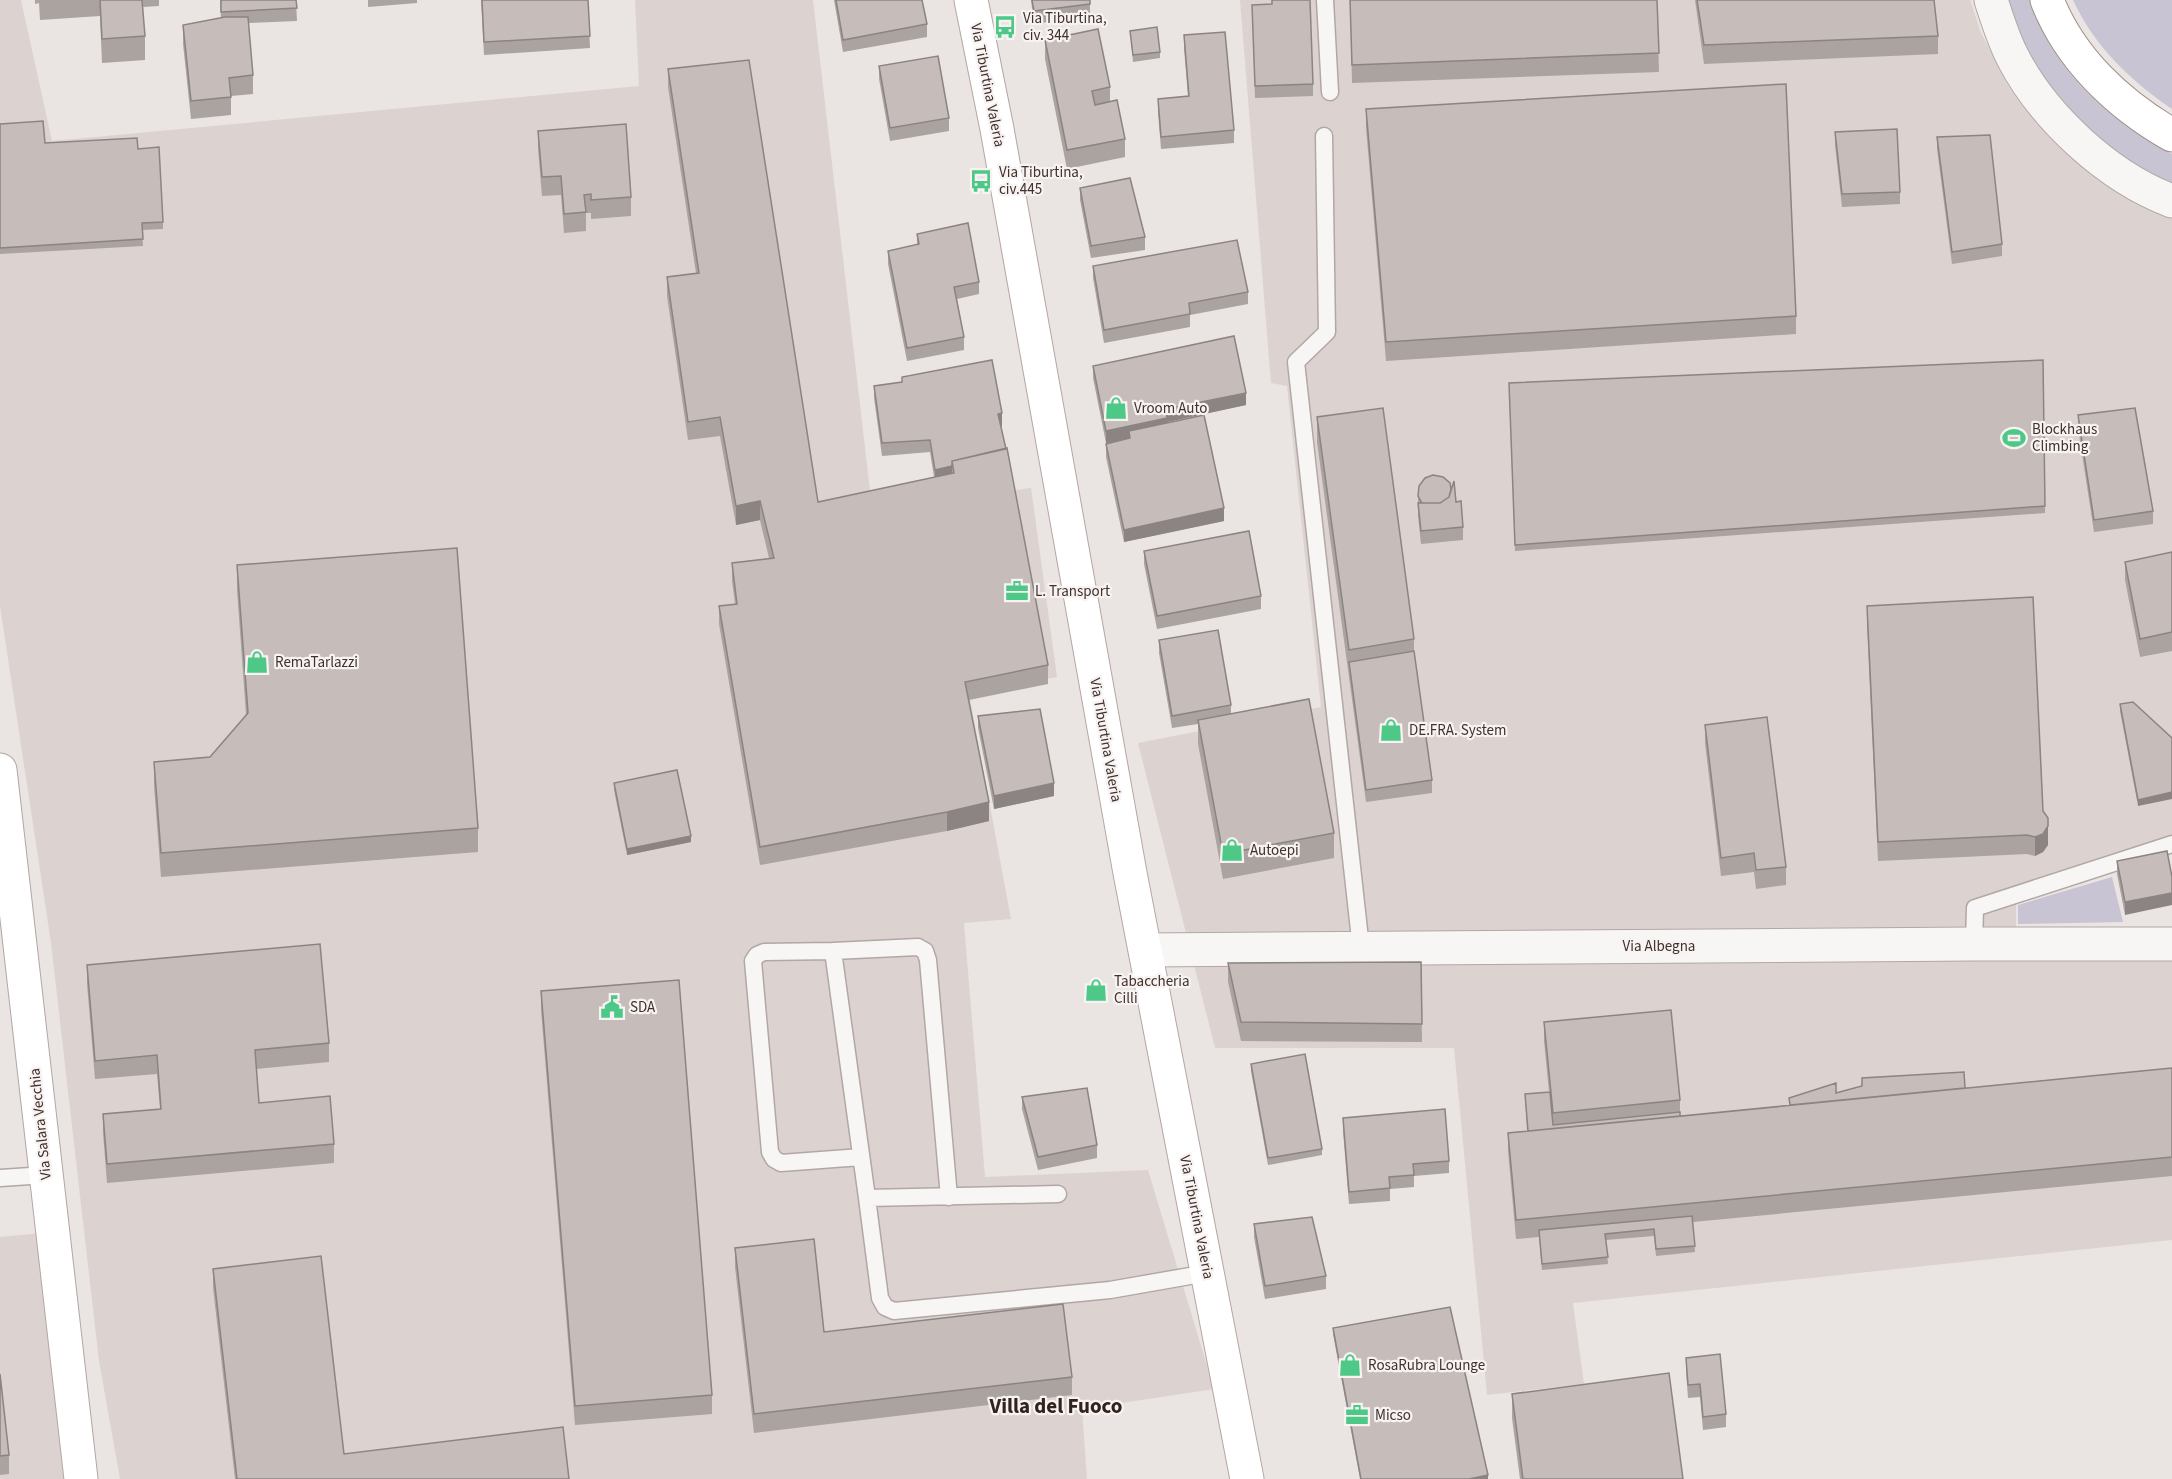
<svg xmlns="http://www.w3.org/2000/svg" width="2172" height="1479" font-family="'Source Sans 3',sans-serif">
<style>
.built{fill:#dcd3d0}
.green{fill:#c9c4d3}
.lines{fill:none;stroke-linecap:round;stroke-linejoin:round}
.lane-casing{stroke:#b1a7a4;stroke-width:19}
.street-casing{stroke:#b1a7a4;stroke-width:35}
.secondary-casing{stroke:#b1a7a4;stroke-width:35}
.primary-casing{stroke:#b5a6a2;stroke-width:35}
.highway-casing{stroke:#a08f8a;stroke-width:35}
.lane{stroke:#f8f6f5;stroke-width:16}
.street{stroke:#f8f6f5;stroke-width:33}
.secondary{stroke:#fff;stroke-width:33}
.primary{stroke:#fff;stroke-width:33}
.highway{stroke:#fff;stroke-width:33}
.wall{fill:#aaa3a0}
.shaded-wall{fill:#8b8482}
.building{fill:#c6bdba;stroke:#8b8482;stroke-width:1.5}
.labels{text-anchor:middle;stroke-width:4.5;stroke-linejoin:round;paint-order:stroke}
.poi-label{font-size:15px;fill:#41302b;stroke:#f7f3f2;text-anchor:start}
.street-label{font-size:15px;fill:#41302b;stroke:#f7f3f2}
.district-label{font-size:21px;font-weight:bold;fill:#32231d;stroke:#f7f3f2}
</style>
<rect width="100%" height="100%" fill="#eae4e2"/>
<!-- built -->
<path class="built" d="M0,0H21L52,141L639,86L635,0H813L872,508L1031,488L1057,677L969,693L1011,919L964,923L985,1177L1148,1170L1214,1389L1082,1409L1087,1479H120L99,1361L51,943L0,606Z
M1240,0H1970L1981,33L2000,69L2049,135L2096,176L2172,216V853L2016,901V952H2172V1240L1573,1303L1584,1384L1487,1395L1454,1048H1215L1138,743L1321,707L1287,386L1271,383Z
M42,1233L73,1479H0V1237Z"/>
<!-- green -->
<path class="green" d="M2001,0H2030C2051,69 2110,122 2172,154V192L2113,159L2035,79Z
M2073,0H2172V109C2131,81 2094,46 2073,0Z
M2112,877L2123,922L2018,924V905Z"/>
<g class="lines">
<!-- lane casing -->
<g class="lane-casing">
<path id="lane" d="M1325,0L1330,92
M1324,136L1327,332L1296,362L1361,948
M1974,944L1975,908L2172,844
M833,951L764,952L757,955L753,961L770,1152L774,1159L781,1163L861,1157
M0,1178L46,1175
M1058,1194L867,1198L880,1298L885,1307L894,1311L1110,1290L1207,1273
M867,1198L833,951L918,947L925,951L928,960L949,1197"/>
</g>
<!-- street casing -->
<g class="street-casing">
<path id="street" d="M1991,0C1997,19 2003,38 2012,56C2043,117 2108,177 2172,201
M1146,950L1974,944H2172"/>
</g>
<!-- secondary casing -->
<g class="secondary-casing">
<path id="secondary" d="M0,770L81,1479"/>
</g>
<!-- primary casing -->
<g class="primary-casing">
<path id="primary" d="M971,0L997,129L1130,873L1247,1479"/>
</g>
<!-- highway casing -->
<g class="highway-casing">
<path id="highway" d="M2047,0C2070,59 2118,104 2172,135"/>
</g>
<!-- lane -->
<use href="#lane" class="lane"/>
<!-- street -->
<use href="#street" class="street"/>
<!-- secondary -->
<use href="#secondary" class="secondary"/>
<!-- primary -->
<use href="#primary" class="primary"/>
<!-- highway -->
<use href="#highway" class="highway"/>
</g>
<!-- wall -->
<path class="wall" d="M35,0H159V6L143,7L145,36V60L102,63L100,16L40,20L39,3L35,4Z
M220,0H296L297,21L248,23L253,75V94L231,96V115L191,119L183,44V25L221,18Z
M368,0H417V3L368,7Z
M481,0H588L590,48L484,55Z
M834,0H922L927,24V37L843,52Z
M1031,0H1090V16L1034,24Z
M1350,0H1657L1659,72L1352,83Z
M1695,0H1934L1938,36V54L1704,64Z
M1272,4L1313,84V96L1255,98L1252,5Z
M1130,31L1160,52V58L1133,62Z
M1184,35L1234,130V143L1161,149L1158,112V99L1188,97L1184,48Z
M1045,40L1110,87V101L1125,139V157L1067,169L1045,59Z
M879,66L949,118V131L890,141L879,79Z
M668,69L818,502L934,477L930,452L882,456L874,398V386L902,382V377L1002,426H1001L1048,665V684L969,700L989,821L947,831L760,865L719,624V606L735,604L732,581V563L769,558L760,520L736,525L720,436L688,440L667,296V277L696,273L668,87Z
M1366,109L1796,316V334L1386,361L1366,128Z
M0,124L45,143L138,149L163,222V229L142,230L143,246L0,254Z
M538,131L631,197V216L591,219V213H586V231L564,233L561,195L542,196L538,149Z
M1835,132L1900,192V204L1842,207L1835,145Z
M1937,137L2002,244V256L1952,264L1937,149Z
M1080,188L1145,237V250L1091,258L1080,200Z
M917,234L979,282V294L957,299L964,337V350L907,361L888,264V251L917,245Z
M1093,266L1248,292V304L1190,315V327L1104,343L1093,278Z
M2043,360L2045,513L1515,551L1509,383Z
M1093,366L1246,405L1167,422L1224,521L1124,542L1106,457V443L1093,378Z
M2078,415L2153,511V524L2094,532L2078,428Z
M1317,417L1414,639V651L1432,780V793L1366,802L1317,442Z
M1418,496L1456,502L1463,527V540L1421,544L1418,516Z
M1144,551L1261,596V609L1157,629L1144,564Z
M2172,552V651L2140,657L2125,580V562Z
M237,565L478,828V852L161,877L154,786V762L210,757L246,715L237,590Z
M1867,606L2043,811L2048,845L2043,852L2035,856L2027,854L1878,861L1867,625Z
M1159,640L1231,705V714L1334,833V858L1223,879L1198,744V724L1172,728L1159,653Z
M2120,704L2172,738L2138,806L2120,711Z
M978,716L1054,796L994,809L978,728Z
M1705,725L1786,867V885L1756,889L1754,872L1721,876L1705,743Z
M614,783L691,842L627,855L614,790Z
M2167,851L2125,915L2117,874V861Z
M1421,962L1422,1042L1241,1041L1228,982V963Z
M87,965L329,1043V1062L256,1069L259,1103L334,1144V1163L107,1183L103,1133V1114L160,1109L157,1074L95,1079L87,984Z
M541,991L712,1395V1414L575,1425L541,1010Z
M1544,1022L1680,1100V1116L1789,1105V1098L1836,1093L1965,1088L2172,1068V1176L1693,1222L1695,1252L1656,1256L1654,1236L1606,1240L1608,1264L1542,1270L1539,1237L1516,1239L1508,1151V1133L1527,1131L1525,1094L1549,1092L1544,1041Z
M1251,1064L1322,1149V1155L1268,1165L1251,1071Z
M1022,1097L1097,1145V1158L1038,1170L1022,1109Z
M1343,1118L1449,1161V1173L1414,1176V1187L1390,1189V1201L1349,1204L1343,1131Z
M1254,1224L1326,1276V1289L1265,1299L1254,1237Z
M735,1248L824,1332L1072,1377V1395L754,1433L735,1267Z
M213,1269L344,1454L569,1479H235L213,1288Z
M1333,1328L1488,1479H1360L1333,1334Z
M1686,1358L1726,1414V1427L1703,1430L1700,1397L1688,1398L1686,1371Z
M0,1374L9,1455V1474L0,1475Z
M1512,1394L1683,1479H1520L1512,1418Z"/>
<!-- shaded-wall -->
<path class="shaded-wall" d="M1246,393V405L1167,422V430L1129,431V439L1106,443V431L1166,409Z
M1002,413V426L998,427V414Z
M952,466V478L935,482V470Z
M760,501V520L736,525V506Z
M1224,508V521L1124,542V530Z
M1054,783V796L994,809V796Z
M2172,792V799L2138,806V800Z
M989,802V821L947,831V812Z
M2048,818V845L2043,852L2035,856V837Z
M691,836V842L627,855V849Z
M2172,893V905L2125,915V902Z
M1488,1475V1479H1469Z"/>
<!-- building -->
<path class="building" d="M100,0H142L145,36L102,39Z
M221,0H296L297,8L221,12Z
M482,0H588L590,36L484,42Z
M836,0H922L927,24L843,40Z
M1032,0H1090V4L1034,11Z
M1272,0H1310L1313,84L1255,86L1252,5L1272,4Z
M1350,0H1657L1659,53L1352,65Z
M1697,0H1934L1938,36L1704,45Z
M225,17H248L253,75L229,78L231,97L191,101L183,25Z
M1157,27L1160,52L1133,55L1130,31Z
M1098,29L1110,87L1092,91L1095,105L1117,100L1125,139L1067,150L1045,40Z
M1225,32L1234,130L1161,137L1158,99L1189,96L1184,35Z
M938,56L949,118L890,128L879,66Z
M749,60L818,502L954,473L952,461L1007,448L1048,665L965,682L989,802L947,812L760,847L719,606L737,604L732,563L774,558L760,501L736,506L720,417L688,422L667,277L699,273L668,69Z
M1786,84L1796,316L1386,342L1366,109Z
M43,121L45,143L137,138L138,149L159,147L163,222L142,223L143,239L0,248V124Z
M626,124L631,197L591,200V194L584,195L586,212L564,214L561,176L542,177L538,131Z
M1897,129L1900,192L1842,194L1835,132Z
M1990,135L2002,244L1952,252L1937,137Z
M1130,178L1145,237L1091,246L1080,188Z
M968,223L979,282L954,287L964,337L907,348L888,251L919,244L917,234Z
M1237,240L1248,292L1189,303L1190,314L1104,330L1093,266Z
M1234,336L1246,393L1166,409L1167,418L1106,431L1093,366Z
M992,360L1002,413L998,414L1006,449L952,461V466L935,470L930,440L882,443L874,386L902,382V377Z
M2043,360L2045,506L1515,545L1509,383Z
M1383,408L1414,639L1349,650L1317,417Z
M2135,408L2153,511L2094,520L2078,415Z
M1204,415L1224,508L1124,530L1106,444L1130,438L1129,431Z
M1433,475L1443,477L1450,483L1451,489L1449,497L1440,503H1422L1418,496L1419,486L1425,478Z
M1454,481L1456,502L1461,501L1463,527L1421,531L1418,503H1440L1449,497Z
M1249,531L1261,596L1157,616L1144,551Z
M457,548L478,828L161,853L154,762L210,757L248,713L237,565Z
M2172,552V632L2140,639L2125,562Z
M2033,597L2043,811L2048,818V826L2043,834L2035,837L2027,835L1878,842L1867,606Z
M1218,630L1231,705L1172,716L1159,640Z
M1414,651L1432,780L1366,790L1349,662Z
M1309,699L1334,833L1223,854L1198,720Z
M2133,702L2172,738V792L2138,800L2120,704Z
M1040,709L1054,783L994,796L978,716Z
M1767,717L1786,867L1756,870L1754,853L1721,858L1705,725Z
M677,770L691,836L627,849L614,783Z
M2167,851L2172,877V893L2125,902L2117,861Z
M320,944L329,1043L255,1050L259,1103L330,1096L334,1144L107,1164L103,1114L161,1109L157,1055L95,1061L87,965Z
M1421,962L1422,1024L1241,1022L1228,963Z
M679,980L712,1395L575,1406L541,991Z
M1671,1010L1680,1100L1553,1113L1544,1022Z
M1305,1054L1322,1149L1268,1158L1251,1064Z
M2172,1068V1157L1516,1220L1508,1133Z
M1964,1072L1965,1088L1790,1105L1789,1098L1836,1083V1093L1862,1086V1078Z
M1087,1088L1097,1145L1038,1157L1022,1097Z
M1550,1092L1553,1125L1680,1112V1116L1528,1131L1525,1094Z
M1445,1109L1449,1161L1413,1164L1414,1175L1389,1177L1390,1188L1349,1192L1343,1118Z
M1692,1216L1695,1246L1656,1249L1654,1229L1605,1234L1608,1257L1542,1264L1539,1230Z
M1312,1217L1326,1276L1265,1286L1254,1224Z
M814,1239L824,1332L1063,1304L1072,1377L754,1414L735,1248Z
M321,1256L344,1454L563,1427L569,1479H237L213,1269Z
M1450,1307L1488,1475L1469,1479H1361L1333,1328Z
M1720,1354L1726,1414L1703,1417L1700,1384L1688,1385L1686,1358Z
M1669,1373L1683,1479H1523L1512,1394Z
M0,1374L9,1455L0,1456Z"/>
<!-- icons -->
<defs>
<g id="bus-bare" transform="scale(1.8)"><path d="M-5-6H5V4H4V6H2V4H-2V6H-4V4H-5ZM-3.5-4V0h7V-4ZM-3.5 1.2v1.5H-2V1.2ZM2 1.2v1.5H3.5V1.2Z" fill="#4ec886" stroke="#f7f3f2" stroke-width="2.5" paint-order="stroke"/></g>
<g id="shop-bare" transform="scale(1.8)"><path d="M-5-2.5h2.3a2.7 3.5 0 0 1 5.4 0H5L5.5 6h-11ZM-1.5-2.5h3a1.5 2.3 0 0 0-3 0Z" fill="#4ec886" stroke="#f7f3f2" stroke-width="2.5" paint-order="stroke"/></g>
<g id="stadium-bare" transform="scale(1.8)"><path d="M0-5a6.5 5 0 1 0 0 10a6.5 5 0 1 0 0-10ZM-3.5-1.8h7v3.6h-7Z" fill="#4ec886" stroke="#f7f3f2" stroke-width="2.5" paint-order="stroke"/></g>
<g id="office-bare" transform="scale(1.8)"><path d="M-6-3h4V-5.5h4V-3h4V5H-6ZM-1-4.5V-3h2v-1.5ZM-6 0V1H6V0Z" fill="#4ec886" stroke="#f7f3f2" stroke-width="2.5" paint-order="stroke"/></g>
<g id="civic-bare" transform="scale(1.8)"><path d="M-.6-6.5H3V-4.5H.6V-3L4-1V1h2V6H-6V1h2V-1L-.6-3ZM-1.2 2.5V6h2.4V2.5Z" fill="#4ec886" stroke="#f7f3f2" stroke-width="2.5" paint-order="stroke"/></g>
</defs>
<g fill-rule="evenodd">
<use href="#bus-bare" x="1005" y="27"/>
<use href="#bus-bare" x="981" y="181"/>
<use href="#shop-bare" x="1116" y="408"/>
<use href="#stadium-bare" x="2014" y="438"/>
<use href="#office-bare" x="1017" y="591"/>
<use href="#shop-bare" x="257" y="662"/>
<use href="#shop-bare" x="1391" y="730"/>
<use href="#shop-bare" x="1232" y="850"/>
<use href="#shop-bare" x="1096" y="990"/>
<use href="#civic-bare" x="612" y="1007"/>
<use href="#shop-bare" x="1350" y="1365"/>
<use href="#office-bare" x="1357" y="1415"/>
</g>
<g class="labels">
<!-- poi labels -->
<g class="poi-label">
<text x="1023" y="23">Via Tiburtina,<tspan x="1023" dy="17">civ. 344</tspan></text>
<text x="999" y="177">Via Tiburtina,<tspan x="999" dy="17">civ.445</tspan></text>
<text x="1134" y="413">Vroom Auto</text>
<text x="2032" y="434">Blockhaus<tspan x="2032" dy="17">Climbing</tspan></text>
<text x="1035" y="596">L. Transport</text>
<text x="275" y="667">RemaTarlazzi</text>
<text x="1409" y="735">DE.FRA. System</text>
<text x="1250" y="855">Autoepi</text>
<text x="1114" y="986">Tabaccheria<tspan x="1114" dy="17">Cilli</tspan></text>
<text x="630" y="1012">SDA</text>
<text x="1368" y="1370">RosaRubra Lounge</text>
<text x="1375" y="1420">Micso</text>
</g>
<!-- street labels -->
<g class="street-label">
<text transform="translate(988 85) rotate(79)" y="5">Via Tiburtina Valeria</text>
<text transform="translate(1106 740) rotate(80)" y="5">Via Tiburtina Valeria</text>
<text x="1659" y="951">Via Albegna</text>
<text transform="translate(40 1124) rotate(-96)" y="5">Via Salara Vecchia</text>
<text transform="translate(1197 1217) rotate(79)" y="5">Via Tiburtina Valeria</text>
</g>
<!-- district labels -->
<g class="district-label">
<text x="1056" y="1413">Villa del Fuoco</text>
</g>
</g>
</svg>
